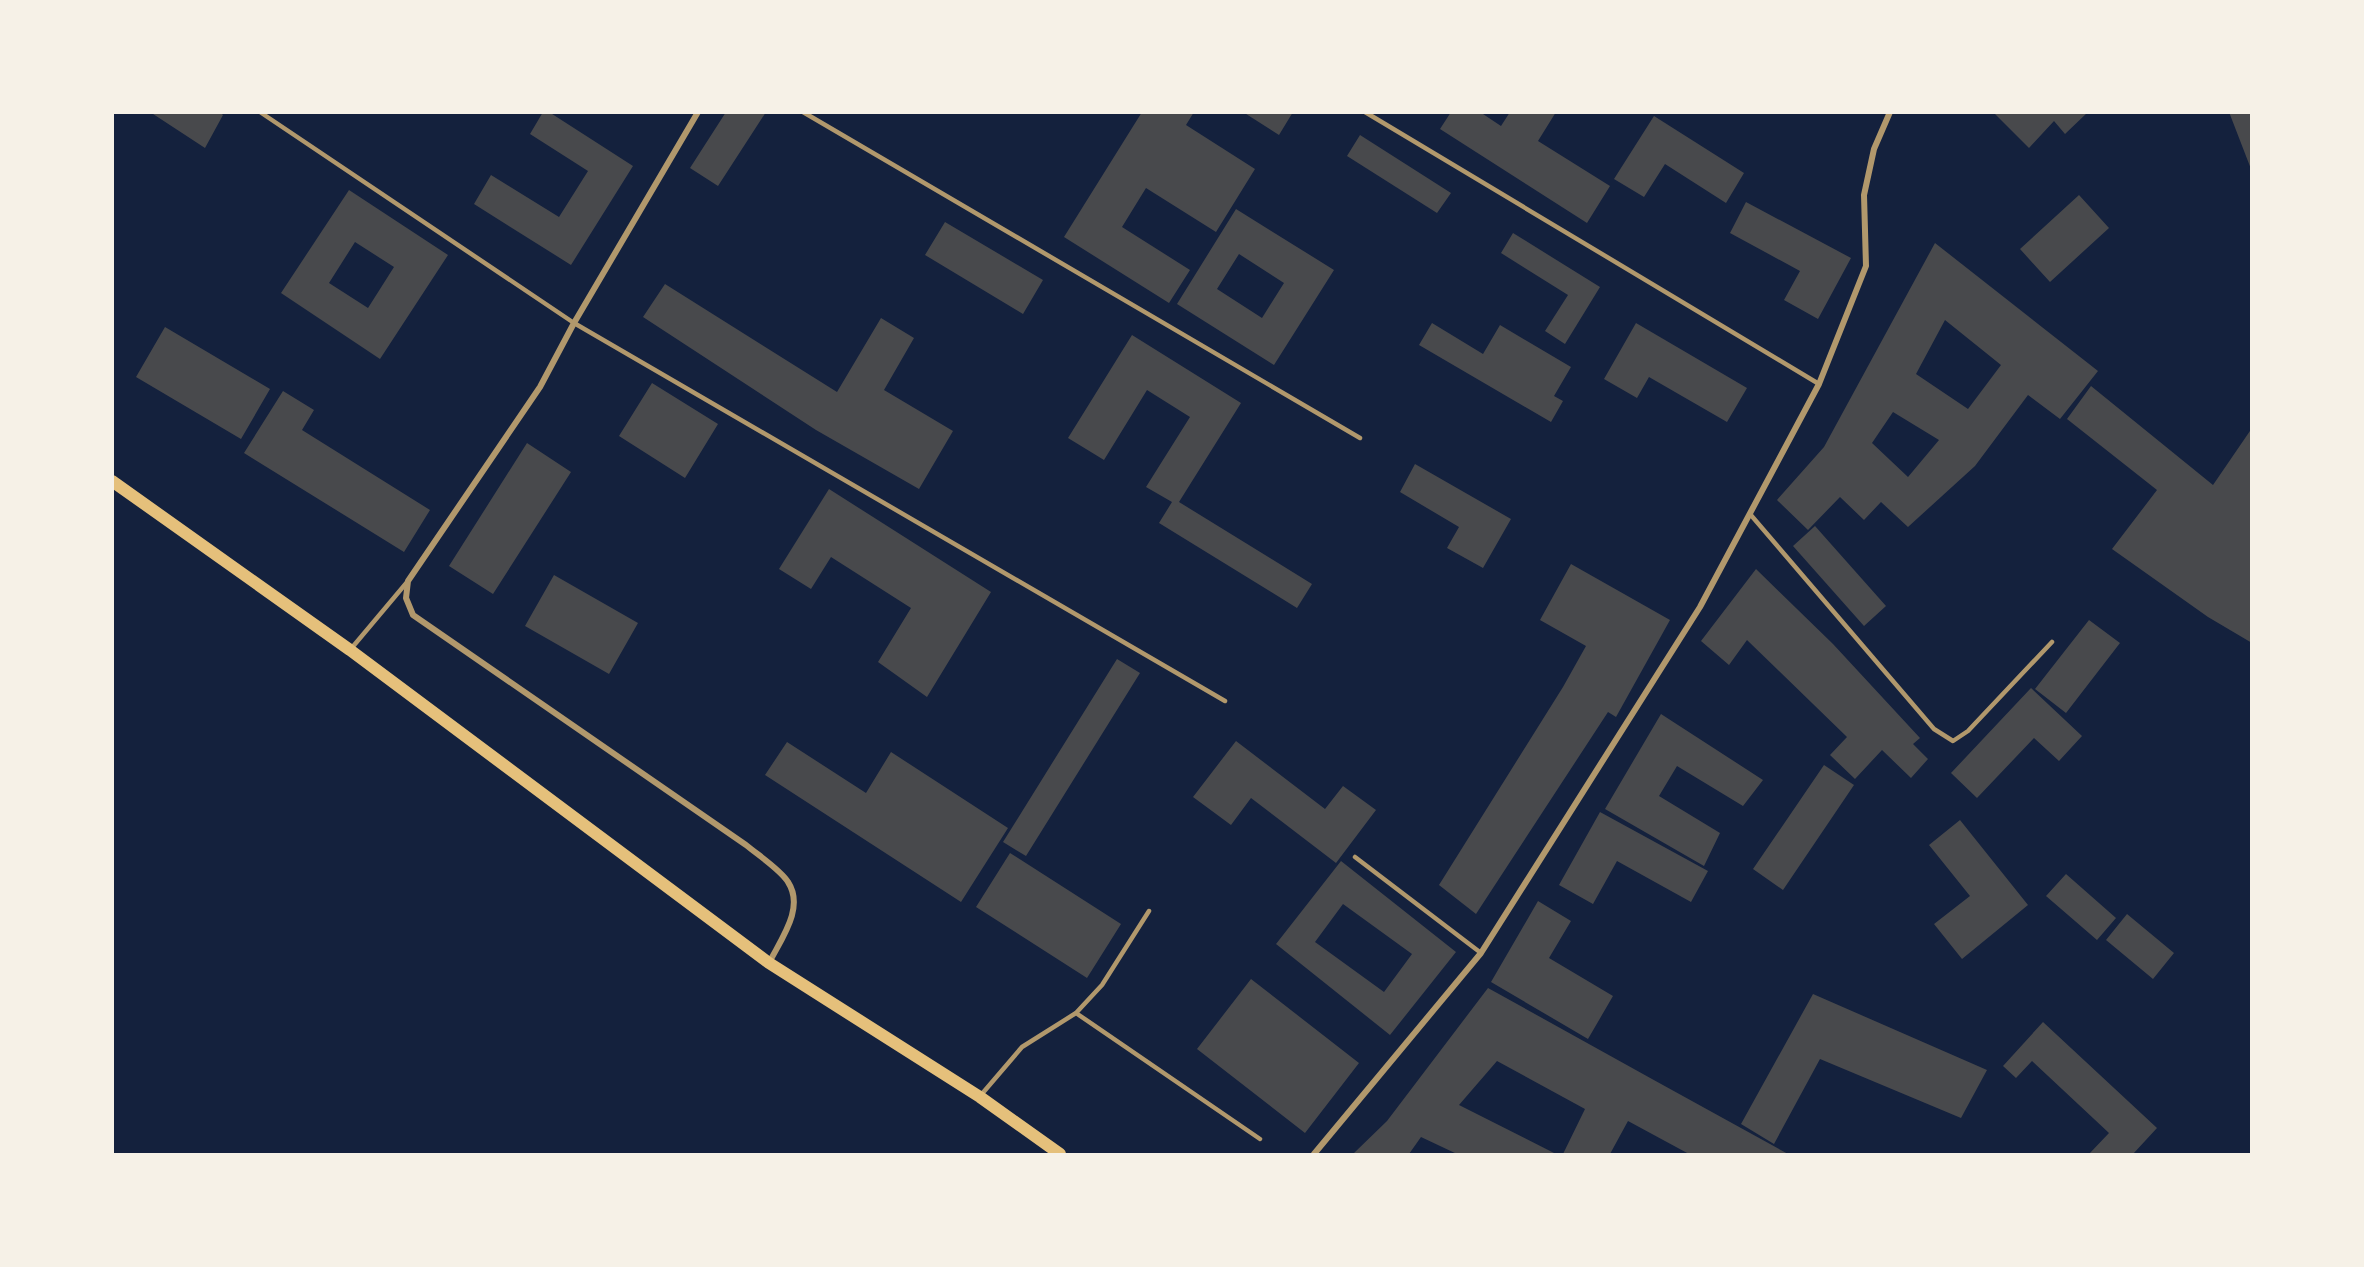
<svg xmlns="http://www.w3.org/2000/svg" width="2364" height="1267" font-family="'Alegreya Sans',sans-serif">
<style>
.building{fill:#48494c;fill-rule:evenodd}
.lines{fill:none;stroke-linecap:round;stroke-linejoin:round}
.service{stroke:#b1986c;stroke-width:4.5}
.minor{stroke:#b1986c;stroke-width:6}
.secondary{stroke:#e5c07b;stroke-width:12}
</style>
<rect width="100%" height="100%" fill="#14213d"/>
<!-- building -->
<path class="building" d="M150,112H220L223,115L205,148Z
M543,112H549L633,166L571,265L474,204L491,175L559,217L588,171L530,134Z
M726,112H766L718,186L690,168Z
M1142,112H1194L1186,125L1255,169L1216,232L1146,188L1122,227L1190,270L1169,303L1064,237Z
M1243,112H1293L1279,135Z
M1451,112H1480L1501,126L1510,112H1556L1538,141L1610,186L1587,223L1440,129Z
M1993,112H2088L2065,134L2054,121L2029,148Z
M2229,112H2252V169H2251Z
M1654,116L1744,173L1726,203L1665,164L1644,197L1614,179Z
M1360,135L1451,193L1437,213L1347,156Z
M349,190L448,255L380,359L281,293ZM355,242L394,267L368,308L329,283Z
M2079,195L2109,228L2050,282L2020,249Z
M1746,202L1851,258L1818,319L1784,300L1800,271L1730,233Z
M1236,209L1334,270L1274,365L1177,304ZM1239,254L1284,283L1262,318L1217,289Z
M945,222L1043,280L1023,314L925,255Z
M1513,233L1600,287L1565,344L1545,331L1568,295L1501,253Z
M1935,243L2098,371L2060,419L2028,395L1975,466L1908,527L1881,502L1864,520L1840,497L1808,530L1777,500L1824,447ZM1945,320L2001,365L1968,409L1916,374ZM1893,412L1939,440L1908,477L1872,443Z
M665,284L837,392L881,318L914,338L884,390L953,431L919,489L816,430L643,317Z
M1432,323L1483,354L1500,325L1571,367L1554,396L1563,401L1551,422L1419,345Z
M1636,323L1747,388L1727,422L1649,377L1637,398L1604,379Z
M165,327L270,389L241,439L136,377Z
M1132,335L1241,403L1179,502L1312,584L1297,608L1159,523L1172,502L1146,487L1190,417L1147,390L1104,460L1068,438Z
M652,383L718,424L685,478L619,436Z
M2091,386L2213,485L2252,428V643L2208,617L2112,549L2157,490L2067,419Z
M283,391L314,410L302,430L430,510L404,552L244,453Z
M527,443L571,472L493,594L449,566Z
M1415,464L1511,519L1483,568L1447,548L1459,527L1400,492Z
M829,489L991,592L927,697L878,662L911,608L831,557L811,589L779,569Z
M1815,526L1886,606L1864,626L1793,546Z
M1571,564L1670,620L1616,717L1608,712L1476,914L1439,885L1563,687L1586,646L1540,620Z
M1756,569L1833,644L1920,738L1913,744L1928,759L1911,778L1882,750L1855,779L1830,755L1847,737L1747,640L1729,665L1701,641Z
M554,575L638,623L609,674L525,626Z
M2089,620L2120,643L2066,713L2035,689Z
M1117,659L1140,673L1026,856L1003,842Z
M2031,688L2082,736L2059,761L2034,738L1977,798L1951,773Z
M1661,714L1763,780L1743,806L1677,766L1659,796L1720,833L1704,866L1605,809Z
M1236,741L1325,809L1343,786L1376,810L1336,863L1251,798L1231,825L1193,797Z
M787,742L866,793L891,752L1008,828L961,902L765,775Z
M1824,765L1854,785L1783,890L1753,869Z
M1600,812L1708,871L1691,902L1617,861L1593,904L1559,885Z
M1960,820L2028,905L1962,959L1934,924L1970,896L1929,845Z
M1010,853L1121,924L1087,978L976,907Z
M1341,861L1456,952L1390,1035L1276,944ZM1343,904L1412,954L1384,992L1315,942Z
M2066,874L2116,918L2097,940L2046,896Z
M1538,901L1571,921L1549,958L1613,996L1588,1039L1491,982Z
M2127,914L2174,953L2153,979L2106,940Z
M1251,979L1359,1063L1305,1133L1197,1049Z
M1488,988L1652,1079L1788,1154H1689L1628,1121L1610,1154H1563L1585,1109L1497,1061L1459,1105L1556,1154H1457L1421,1137L1409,1154H1353L1387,1121Z
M1813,994L1987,1070L1961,1118L1820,1059L1774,1144L1741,1124Z
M2043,1022L2157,1128L2133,1154H2089L2109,1133L2032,1061L2016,1078L2003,1066Z"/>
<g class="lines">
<!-- service -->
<path class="service" d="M260,112L574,323L1225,701
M803,112L1360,438
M1365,112L1819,384
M1750,514L1934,729L1953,741L1968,731L2052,642
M350,650L408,581
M1355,857L1481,953
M1076,1013L1260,1139
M981,1095L1022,1047L1076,1013L1102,985L1149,911"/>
<!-- minor -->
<path class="minor" d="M698,112L574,323L540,387L408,581L406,598L413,615L746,845C758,855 781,870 788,882C805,908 781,939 769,963
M1314,1154L1481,953L1700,607L1819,384L1866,266L1864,195L1874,149L1890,112"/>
<!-- secondary -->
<path class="secondary" d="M112,481L350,650L769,963L980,1097L1060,1154"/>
</g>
<!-- border -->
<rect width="2364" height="1267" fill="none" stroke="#f6f1e7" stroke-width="228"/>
</svg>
